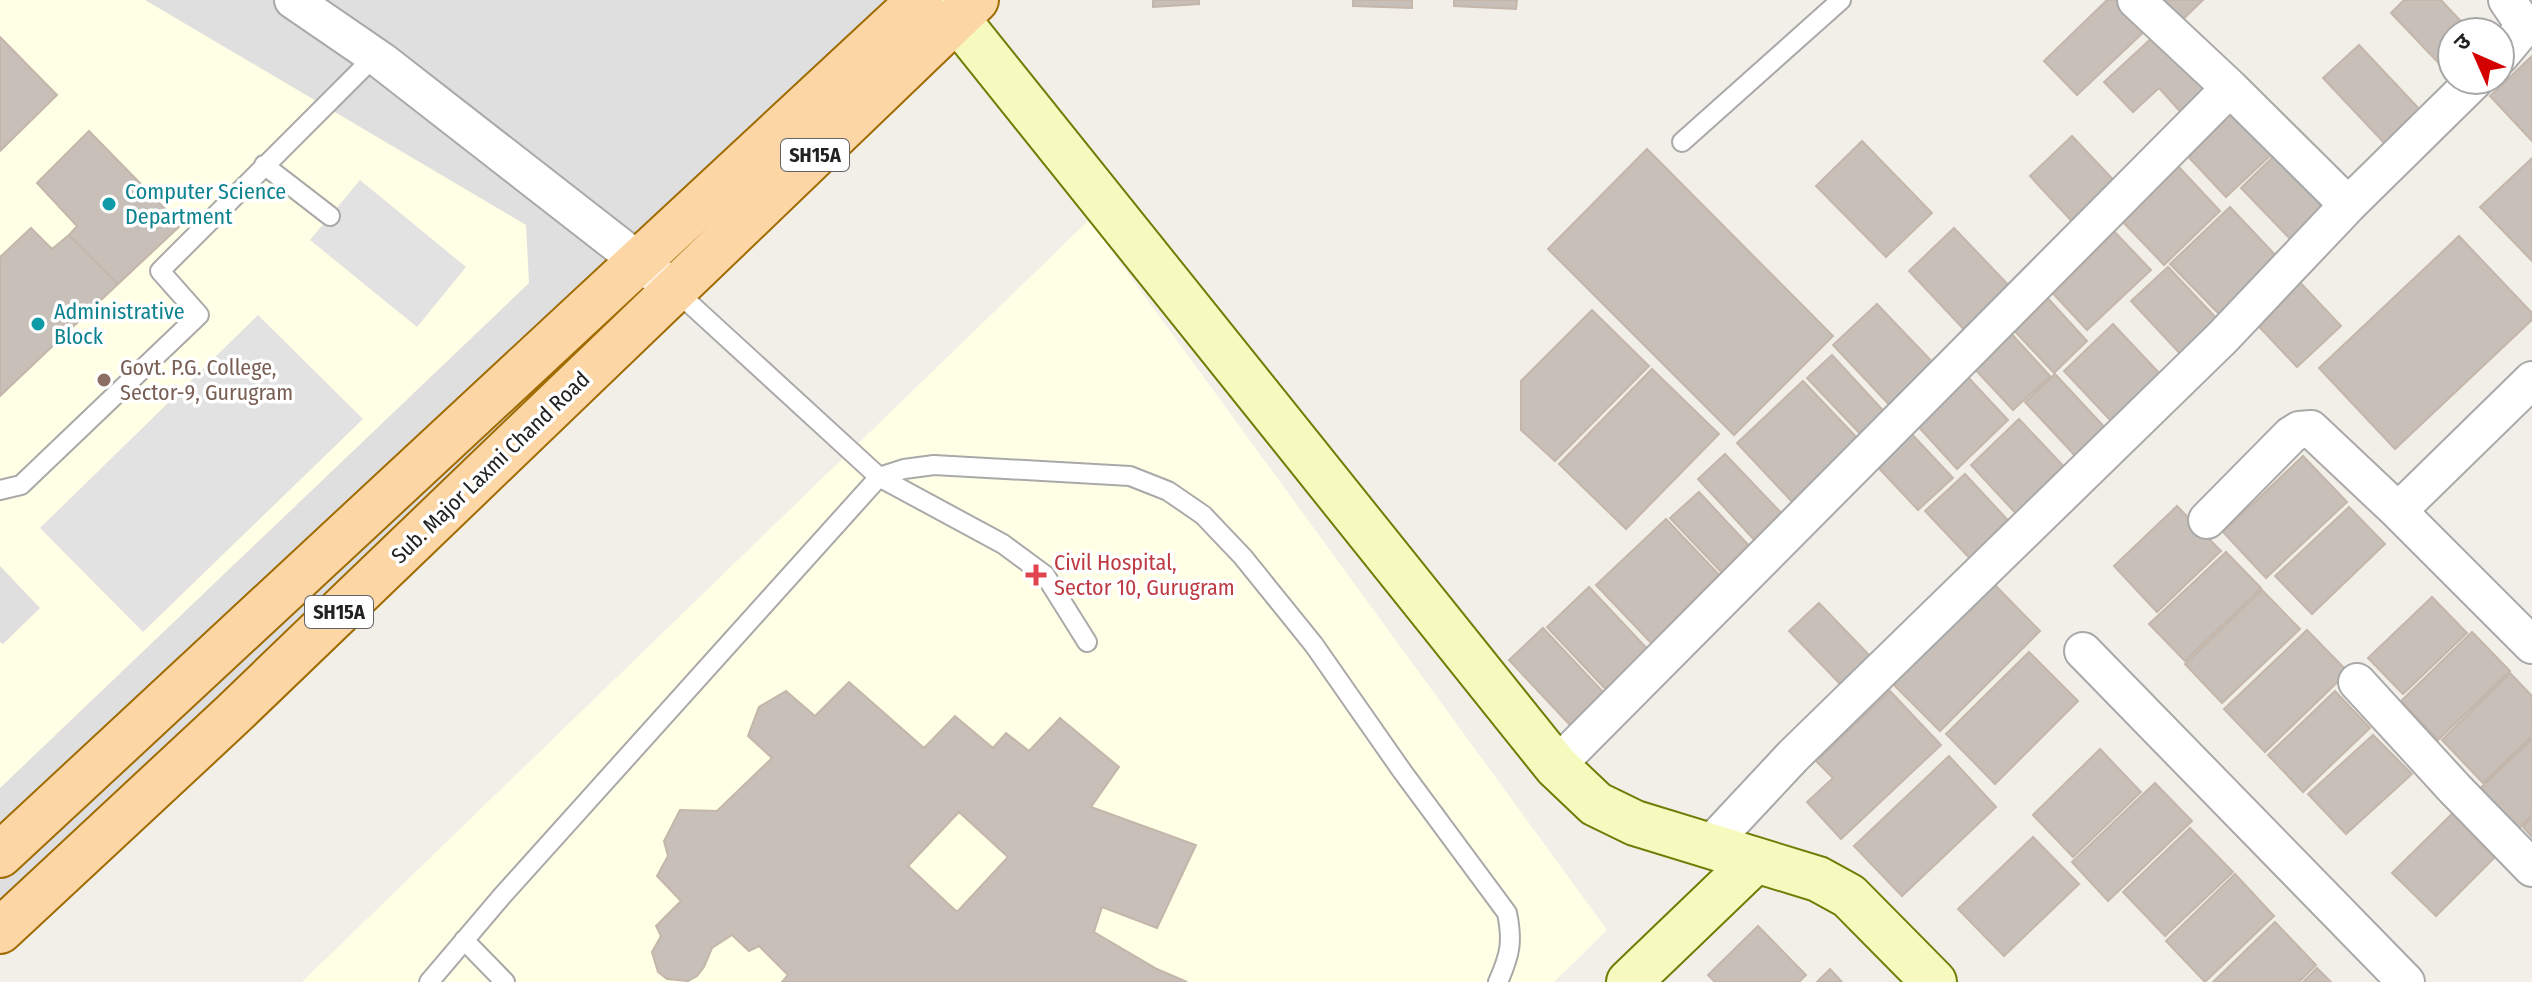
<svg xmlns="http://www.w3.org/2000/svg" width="2532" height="982" font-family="'Fira Sans Condensed','Noto Sans Devanagari',sans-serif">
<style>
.residential{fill:#e0dfdf}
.education{fill:#ffffe5}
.parking{fill:#e2e2e2}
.building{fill:#c7bfb8;stroke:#c4b6ab;stroke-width:2;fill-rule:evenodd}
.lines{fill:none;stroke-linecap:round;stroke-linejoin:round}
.lane-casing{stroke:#a9a9a9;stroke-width:22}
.street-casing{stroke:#a9a9a9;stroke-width:40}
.secondary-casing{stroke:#707d05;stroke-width:48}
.primary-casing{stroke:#a06b00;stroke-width:48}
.lane{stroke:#fff;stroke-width:18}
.street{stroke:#fff;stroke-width:36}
.secondary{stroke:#f7fabf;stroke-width:44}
.primary{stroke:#fcd6a4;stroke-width:44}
.culture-dot{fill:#0f9aa8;stroke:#fff;stroke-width:3}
.education-dot{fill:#8d6e63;stroke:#fff;stroke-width:3}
.health-dot{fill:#e0444e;stroke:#fff;stroke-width:3}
.labels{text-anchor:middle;stroke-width:7;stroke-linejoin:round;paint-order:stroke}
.shield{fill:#fff;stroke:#646464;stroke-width:2}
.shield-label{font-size:20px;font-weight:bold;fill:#222}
.culture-label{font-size:22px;fill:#0d838f;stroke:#fff;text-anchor:start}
.education-label{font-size:22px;fill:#785e54;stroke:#fff;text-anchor:start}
.street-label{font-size:22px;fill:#222;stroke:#fff}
.health-label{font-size:22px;fill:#be3a42;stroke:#fff;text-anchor:start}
</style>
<rect width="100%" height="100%" fill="#f2efe9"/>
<!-- residential -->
<path class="residential" d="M0,0H998L0,921Z"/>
<!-- education -->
<path class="education" d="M0,0H145L526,225L529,283L0,788V642L3,644L40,608L0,566V396L181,224L89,132L37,183L77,226L52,249L30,228L0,257V151L57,95L0,37Z
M1089,220L1607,930L1554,982H302Z"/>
<!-- parking -->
<path class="parking" d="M360,180L466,267L417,327L310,240Z
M258,315L363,419L143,632L40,528Z"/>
<!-- building -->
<path class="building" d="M1153,0H1199V4L1153,7Z
M1353,0H1412V8L1353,6Z
M1454,0H1517L1516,9L1454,6Z
M2107,0H2123L2149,27L2077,95L2044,61Z
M2154,0H2203L2177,25Z
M2404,0H2441L2471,32H2452V68L2447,72L2391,13Z
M2154,36L2211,97L2187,119L2159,88L2133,112L2104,82Z
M0,37L57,95L0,151Z
M2359,45L2423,113L2388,147L2323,78Z
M2532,56V141L2490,96Z
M2228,104L2273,153L2226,197L2181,149Z
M89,131L181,225L118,284L69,235L77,226L37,183Z
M2072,136L2122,189L2079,229L2030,176Z
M1862,141L1932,213L1886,257L1816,186Z
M1647,149L1833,336L1734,435L1548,249Z
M2280,150L2334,206L2295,244L2241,188Z
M2532,158V261L2480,207Z
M2177,165L2220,211L2164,265L2120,219Z
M2230,207L2281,261L2222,317L2170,264Z
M2110,227L2151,270L2087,330L2047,287Z
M31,228L52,249L69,235L118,284L0,396V257Z
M1954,228L2017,294L1971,337L1909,271Z
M2459,236L2532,313V320L2395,449L2319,368Z
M2168,267L2222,324L2185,359L2131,301Z
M2294,276L2341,326L2297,367L2250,317Z
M2043,293L2087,341L2054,373L2009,325Z
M1877,304L1940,370L1896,412L1833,345Z
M1592,310L1649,366L1555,461L1521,430V381Z
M2113,324L2163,377L2113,423L2064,371Z
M2008,330L2050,376L2013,410L1971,365Z
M1832,355L1890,418L1866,440L1807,378Z
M1652,369L1719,434L1626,529L1559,464Z
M2055,374L2109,432L2079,460L2025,402Z
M1966,375L2008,420L1957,469L1915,423Z
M1803,381L1862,443L1796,506L1737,443Z
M2019,419L2069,472L2020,518L1971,465Z
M1908,430L1953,478L1918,510L1874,463Z
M1725,454L1787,519L1759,545L1698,479Z
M2303,456L2347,502L2266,578L2223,532Z
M1965,474L2017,530L1978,567L1925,511Z
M1699,492L1754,551L1726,577L1670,518Z
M2177,506L2221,551L2157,612L2114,566Z
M2349,507L2385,544L2312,614L2275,576Z
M1666,519L1725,581L1655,647L1596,585Z
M2226,552L2261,588L2185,661L2149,624Z
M1991,581L2040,631L1940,731L1890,681Z
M1589,587L1654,656L1612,696L1547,627Z
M2262,590L2300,629L2222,703L2185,664Z
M2432,597L2467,633L2403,694L2368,658Z
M1819,603L1872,658L1843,687L1789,631Z
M1543,628L1604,693L1570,725L1509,660Z
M2307,630L2348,672L2265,752L2224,709Z
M2472,632L2510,671L2438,740L2401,701Z
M2029,652L2078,701L1995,784L1946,734Z
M2510,673L2532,696V736L2483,783L2442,740Z
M849,682L924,748L955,716L993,748L1006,733L1029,751L1060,718L1119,767L1091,807L1196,845L1157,928L1102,907L1094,932L1157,969L1187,982H782L788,975L759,946L749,951L732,935L712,948L704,967L697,976L688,981L667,979L658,972L652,952L661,936L656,926L681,901L657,876L668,856L664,841L680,810L717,811L772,758L748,736L759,707L786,691L815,716ZM959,812L1008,857L957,912L908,866Z
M1890,691L1941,745L1841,839L1807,802L1833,778L1816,761Z
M2335,691L2370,728L2303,792L2268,755Z
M2373,735L2412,774L2346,834L2308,794Z
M2532,739V815L2511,836L2472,796Z
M2100,749L2141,792L2073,857L2033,815Z
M1949,756L1996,807L1902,896L1854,846Z
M2155,783L2192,821L2108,901L2072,862Z
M2461,805L2504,848L2436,916L2392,873Z
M2532,818V837L2523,827Z
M2190,828L2233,872L2165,936L2123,892Z
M2033,837L2079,884L2004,956L1958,909Z
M2235,874L2274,916L2205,982L2166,941Z
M2275,922L2316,965L2299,982H2213Z
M1758,926L1806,975L1799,982H1715L1708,975Z
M2317,968L2331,982H2303Z
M1830,969L1842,982H1817Z"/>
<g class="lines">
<!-- lane casing -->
<g class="lane-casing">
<path id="lane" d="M1682,142L1841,0
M264,165L330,216
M879,477L904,469L934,465L1130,476L1168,491L1203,515L1243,557L1314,645L1402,771L1507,913C1513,942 1510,955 1498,982
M879,477L1003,544L1045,575L1087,642
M0,490L21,485L199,315L160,271L375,56
M464,940L505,982
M429,982L502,896L879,477L675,290"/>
</g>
<!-- street casing -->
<g class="street-casing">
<path id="street" d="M293,0L382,61L658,276
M2136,0L2230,88L2348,205
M2500,56L2520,32L2522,22L2507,0
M2398,511L2532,380
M2207,520L2291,435L2299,430L2311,429L2398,511L2532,645
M2083,651L2406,982
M2357,682L2455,789L2532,868
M1556,766L2230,88
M1708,847L1793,756L2222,338L2348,205L2475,80"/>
</g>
<!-- secondary casing -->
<g class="secondary-casing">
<path id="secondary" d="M942,0L1556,766L1596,804L1635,823L1818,879L1849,896L1934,982
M1629,982L1756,860"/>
</g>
<!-- primary casing -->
<g class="primary-casing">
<path id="primary" d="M0,855L920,0
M0,931L232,715L976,0"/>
</g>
<!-- lane -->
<use href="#lane" class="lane"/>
<!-- street -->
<use href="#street" class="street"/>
<!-- secondary -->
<use href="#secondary" class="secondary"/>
<!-- primary -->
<use href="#primary" class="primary"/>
</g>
<!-- markers -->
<g class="culture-dot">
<circle cx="109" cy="204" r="8"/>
<circle cx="38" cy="324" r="8"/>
</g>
<circle class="education-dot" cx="104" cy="380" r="8"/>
<path class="health-dot" d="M1032 563h8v8h8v8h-8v8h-8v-8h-8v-8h8z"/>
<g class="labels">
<!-- shield labels -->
<g class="shield">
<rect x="781" y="139" width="68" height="32" rx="6"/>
<rect x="305" y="596" width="68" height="32" rx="6"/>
</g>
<g class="shield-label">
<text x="815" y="162">SH15A</text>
<text x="339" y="619">SH15A</text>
</g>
<!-- culture labels -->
<g class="culture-label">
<text x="125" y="199">Computer Science<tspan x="125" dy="25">Department</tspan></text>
<text x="54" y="319">Administrative<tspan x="54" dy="25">Block</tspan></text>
</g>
<!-- education labels -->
<g class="education-label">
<text x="120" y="375">Govt. P.G. College,<tspan x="120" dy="25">Sector-9, Gurugram</tspan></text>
</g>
<!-- street labels -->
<g class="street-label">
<text transform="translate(490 467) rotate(-44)" y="8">Sub. Major Laxmi Chand Road</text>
</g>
<!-- health labels -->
<g class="health-label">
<text x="1054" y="570">Civil Hospital,<tspan x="1054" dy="25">Sector 10, Gurugram</tspan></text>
</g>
</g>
<!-- north arrow -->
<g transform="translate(2476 56) rotate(315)"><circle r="38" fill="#ffffff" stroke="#a7a7a7" stroke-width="2"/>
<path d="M0-6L14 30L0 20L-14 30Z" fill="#d40000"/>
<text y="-12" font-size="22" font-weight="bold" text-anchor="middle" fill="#222222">उ</text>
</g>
</svg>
